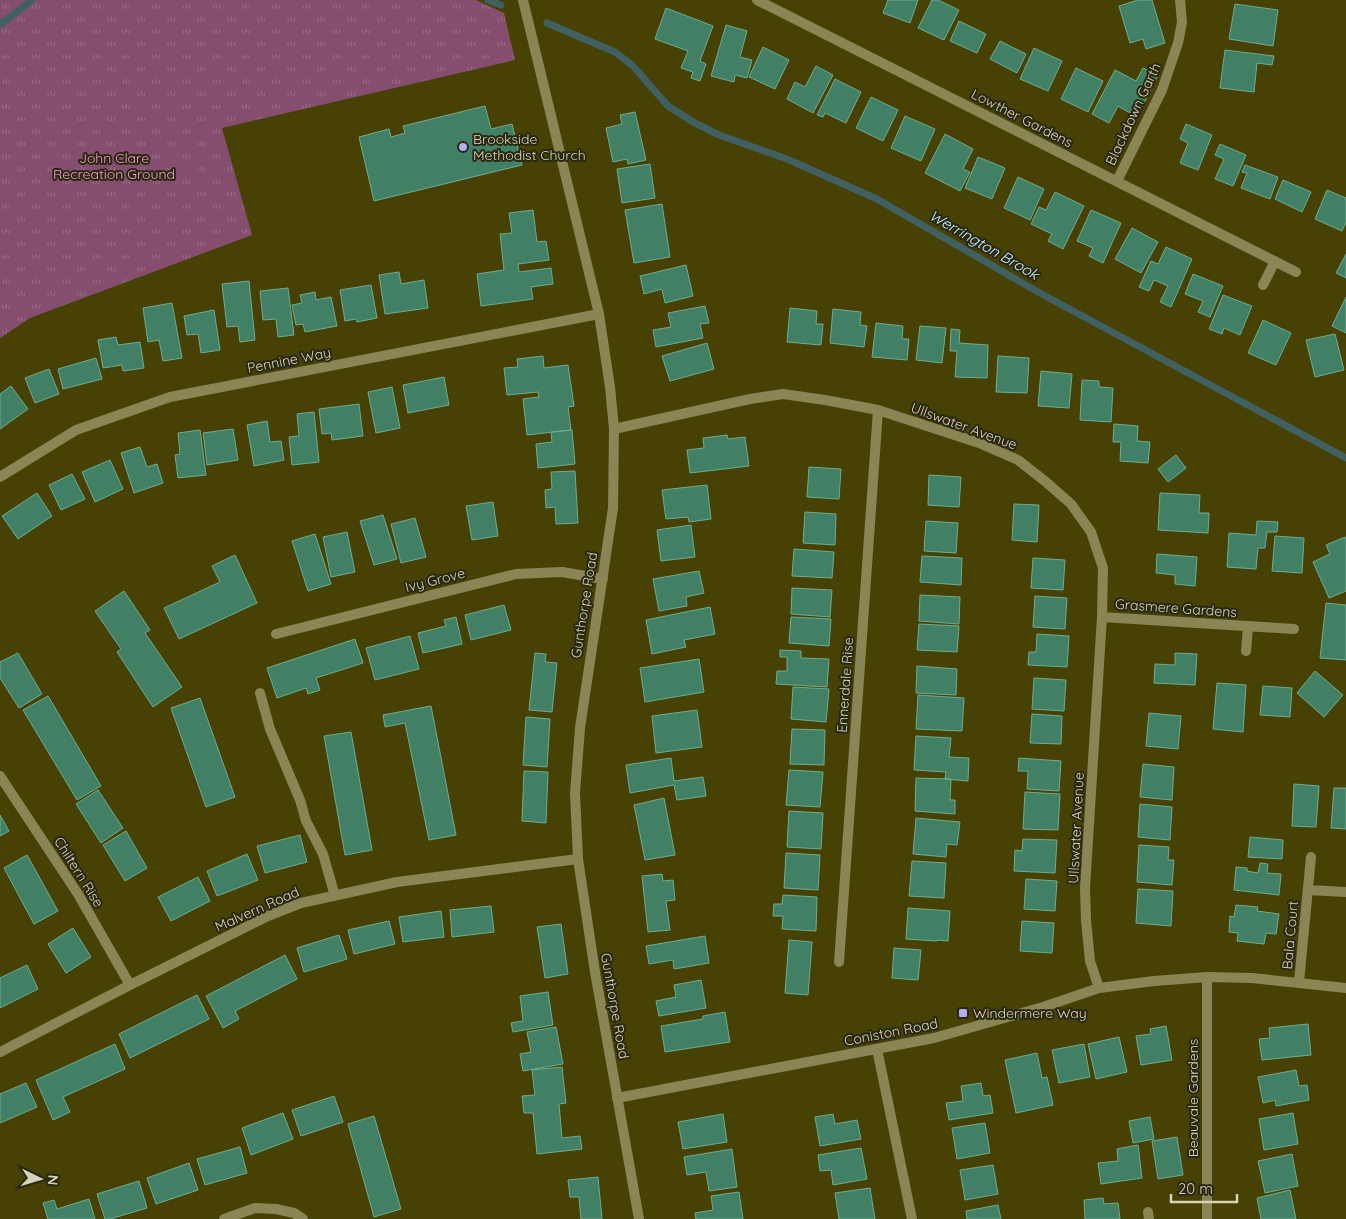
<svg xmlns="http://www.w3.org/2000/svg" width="1346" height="1219" font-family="Quicksand,sans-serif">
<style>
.park{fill:url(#park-tufts)}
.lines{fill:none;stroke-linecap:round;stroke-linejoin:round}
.stream{stroke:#406062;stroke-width:7}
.building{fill:#428066;stroke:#6ead91}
.minor{stroke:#898554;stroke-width:10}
.tertiary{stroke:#898554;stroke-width:10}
.poi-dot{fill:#b0aefa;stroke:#2a2811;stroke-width:2}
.labels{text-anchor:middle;stroke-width:4;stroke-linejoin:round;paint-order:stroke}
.street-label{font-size:14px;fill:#d5d4b7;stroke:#2a2811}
.poi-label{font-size:14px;fill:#d5d4b7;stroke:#2a2811;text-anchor:start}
.park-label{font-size:14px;fill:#f79fd2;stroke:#2a2811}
.water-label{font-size:15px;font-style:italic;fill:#c2ecfd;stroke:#2a2811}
</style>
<defs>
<pattern id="park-tufts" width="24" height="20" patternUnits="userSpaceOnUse" patternTransform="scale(1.25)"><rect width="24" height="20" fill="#854e6e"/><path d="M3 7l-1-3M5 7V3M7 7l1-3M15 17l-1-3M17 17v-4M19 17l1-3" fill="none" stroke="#956780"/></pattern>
</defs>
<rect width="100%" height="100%" fill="#474203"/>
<!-- park -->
<path class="park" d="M0,0H476L504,13L515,60L222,128L252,235L30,318L0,338Z"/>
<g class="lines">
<!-- stream -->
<path class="stream" d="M488,0L501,5
M547,23L615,52L633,66L668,106L693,122L719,135L787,159L877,199L1038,292L1346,458
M0,25L32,0"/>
</g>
<!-- building -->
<path class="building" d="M888,0H918L910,23L883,13Z
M932,0H938L959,10L944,40L918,28Z
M1138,0H1152L1165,43L1146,49L1143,39L1130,43L1119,6Z
M1235,4L1278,10L1273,46L1229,39Z
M666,8L713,26L700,61L706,64L700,81L691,78L693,72L681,68L688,51L655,39Z
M959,21L986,34L977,53L950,41Z
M726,25L747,31L740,57L752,60L747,78L735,75L734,82L711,76Z
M1000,41L1026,54L1017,73L990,59Z
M763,47L789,60L775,89L749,77Z
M1034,48L1062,61L1048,91L1020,79Z
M1225,50L1274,56L1272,65L1257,63L1254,92L1220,88Z
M816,66L833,75L813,113L787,99L795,82L805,87Z
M1076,68L1103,81L1088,112L1061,99Z
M1143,68L1158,75L1137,117L1118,106L1109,123L1092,114L1115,70L1136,81Z
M835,79L861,92L846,123L825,113L823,117L817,115Z
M871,97L898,110L883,141L856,128Z
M485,106L491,129L512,124L522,165L374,201L359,137L389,129L391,137L405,133L403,126Z
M635,112L646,160L628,164L627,159L613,162L606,128L622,124L620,115Z
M905,116L935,129L921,161L891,148Z
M1186,124L1212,135L1198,170L1180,163L1188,143L1180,139Z
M945,134L973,149L963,169L970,172L960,191L925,173Z
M1220,144L1246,155L1233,186L1215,179L1224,159L1215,155Z
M978,157L1005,168L992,199L965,188Z
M650,164L655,198L622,203L617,169Z
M1245,165L1278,177L1270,199L1241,188L1247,173L1242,172Z
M1018,177L1044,189L1030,220L1004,208Z
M1283,180L1311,192L1302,212L1275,199Z
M1327,190L1346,198V222L1342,231L1315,219Z
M1055,192L1084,206L1063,249L1048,241L1052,234L1031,224L1039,207L1046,210Z
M662,204L670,257L634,263L625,210Z
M533,210L537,242L546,241L549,260L518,264L519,272L551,268L553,284L531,287L533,299L481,306L477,274L504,270L500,234L512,233L509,213Z
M1091,210L1121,223L1103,263L1089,256L1093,248L1077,241Z
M1132,228L1158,242L1141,273L1115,259Z
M1166,247L1192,259L1171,307L1160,302L1168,286L1154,280L1149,291L1139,287L1151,261L1158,264Z
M1346,254V278L1336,273Z
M686,265L693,296L665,303L662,289L644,294L640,276Z
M399,272L401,284L424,280L428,308L385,314L379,275Z
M1193,274L1223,286L1210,317L1198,312L1203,301L1185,294Z
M249,281L255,340L240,342L238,326L227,327L222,284Z
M371,285L377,318L357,322L356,319L345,321L340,290Z
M288,288L294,335L278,337L276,319L263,320L260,291Z
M315,292L316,300L331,297L337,326L305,332L303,324L296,325L292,305L302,303L300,295Z
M1223,295L1252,306L1240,335L1224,328L1222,334L1209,329Z
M1346,297V333L1332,326Z
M172,303L182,358L163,361L159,340L148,342L143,308Z
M705,306L709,323L700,324L703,338L656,347L653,330L671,327L668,313Z
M790,308L817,311L816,324H823L821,345L787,342Z
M833,309L861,312L860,325L867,326L864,347L830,343Z
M214,310L220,350L201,353L198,334L187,335L184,316Z
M1263,320L1291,333L1276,365L1248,353Z
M876,323L903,326L902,339H909L907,360L872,357Z
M920,326L946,328L942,363L916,360Z
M951,329L960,330L959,343L988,345L987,378L955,377L957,351H950Z
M1335,334L1344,370L1315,377L1306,340Z
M116,337L118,345L140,342L144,368L123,371L122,365L103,368L98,340Z
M707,343L714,369L670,381L662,356Z
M543,356L544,368L568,365L574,406L568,407L571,430L527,435L523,399L539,397L538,392L507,395L504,368L518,367L517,359Z
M998,356L1029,358L1027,393L996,392Z
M96,358L102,379L63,389L58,369Z
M49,369L59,394L35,403L25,378Z
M1041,371L1072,374L1069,408L1038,406Z
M444,377L449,405L408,413L403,385Z
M1082,380L1099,381V387L1113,388L1111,422L1080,420Z
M11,386L28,409L0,429V394Z
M392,387L400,428L376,433L368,392Z
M359,404L363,436L332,440L331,433L322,434L319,409Z
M314,412L319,462L292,465L289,437L299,436L297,414Z
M267,421L270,442L281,441L284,460L254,466L247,425Z
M1114,424L1138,426L1137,441L1150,442L1148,463L1120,461L1121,442H1113Z
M233,429L238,460L207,465L203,433Z
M200,430L206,475L178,478L175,455L180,454L178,433Z
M572,430L575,464L538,468L536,444L552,442L551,432Z
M727,435L728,439L745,437L749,466L690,473L687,450L704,448L703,438Z
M140,447L147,467L157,464L163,483L134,493L121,453Z
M1176,455L1186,468L1168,482L1158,469Z
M110,460L123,489L95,502L82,472Z
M809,467L841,469L839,499L807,497Z
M575,471L578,523L556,524L555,507L546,508L545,490L552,489L551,472Z
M72,474L85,499L61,510L49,485Z
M929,475L961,477L959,507L928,505Z
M707,485L711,519L689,522L688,517L666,519L662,490Z
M37,493L52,516L18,539L2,516Z
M1160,493L1200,495L1199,513H1209L1208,533L1158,530Z
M493,502L498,536L472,540L466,506Z
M1014,504L1039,505L1037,542L1012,540Z
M805,512L836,514L835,545L803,543Z
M383,515L397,559L374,565L360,521Z
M415,518L426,557L401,563L391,524Z
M926,521L958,523L956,553L924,551Z
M1257,521L1278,522L1277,532H1267L1265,548H1258L1256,569L1227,567L1229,533L1256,535Z
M691,525L695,557L661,561L657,530Z
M347,532L355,572L331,577L323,537Z
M315,534L331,584L308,591L292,541Z
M1275,536L1304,538L1302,573L1272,571Z
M1345,537L1346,540V591L1329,598L1313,562L1330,554L1326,545Z
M794,549L834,552L832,578L792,576Z
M1157,554L1197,557L1195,586L1175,584V575L1156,573Z
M235,555L257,603L179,639L164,608L220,582L212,566Z
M922,556L962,558L961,585L920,582Z
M1033,558L1065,560L1063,590L1031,588Z
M699,571L704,593L686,597L687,606L659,611L653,579Z
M792,588L832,590L830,617L791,614Z
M124,591L150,630L145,633L182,687L153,707L117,652L121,649L95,611Z
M920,595L960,597L959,624L919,621Z
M1035,596L1067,598L1065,629L1033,627Z
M1326,603L1346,605V660L1320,658Z
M504,605L511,630L471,640L465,615Z
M710,607L715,634L684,640L686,647L652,654L646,620Z
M456,617L462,644L423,653L418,633L446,626L444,620Z
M791,617L831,619L829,646L789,643Z
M919,624L959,626L957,652L917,650Z
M1037,634L1069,636L1067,667L1028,665L1029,652H1036Z
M410,636L419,669L375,680L366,648Z
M355,639L363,663L316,678L320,690L308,694L306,688L277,698L267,668Z
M780,650L801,651V658L829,659L827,687L776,684L777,671H787V657H780Z
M18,653L42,694L19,708L0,678V662Z
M535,653L546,654L545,662L557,663L552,712L529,710Z
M1175,653L1197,654L1195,685L1154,683L1155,664L1175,665Z
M699,659L704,692L645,702L640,668Z
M917,666L957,669L956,695L916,693Z
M1315,671L1343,695L1324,717L1297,693Z
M1034,678L1066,680L1064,711L1032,709Z
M1217,683L1246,685L1243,732L1213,729Z
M1263,686L1292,688L1290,717L1260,715Z
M793,687L829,689L826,722L791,719Z
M918,695L964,698L962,731L916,729Z
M48,696L101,786L77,800L23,710Z
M200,698L235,797L206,807L171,708Z
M431,706L456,835L429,840L405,723L385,727L383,715Z
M697,710L702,747L656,753L652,716Z
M1149,713L1181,716L1178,749L1146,746Z
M1032,714L1062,716L1061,744L1030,743Z
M526,717L550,719L547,767L523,765Z
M792,729L825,730L824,765L790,764Z
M351,732L372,850L345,855L324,736Z
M916,736L951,738L949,757L969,758L968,781L945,779L946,772L914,770Z
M671,758L674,781L703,777L706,796L677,800L674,785L630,793L626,765Z
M1019,758L1061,761L1059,791L1027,789L1028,771H1018Z
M1143,764L1174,767L1172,800L1140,797Z
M789,770L823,772L820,807L786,805Z
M524,771L548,772L546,823L522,821Z
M916,778L951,779L950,800H955V814L915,811Z
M1294,784L1319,786L1316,827L1292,826Z
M1334,788H1346V829L1331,828Z
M98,790L123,828L101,843L76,804Z
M1025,792L1060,794L1058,830L1023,829Z
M664,798L675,855L645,860L634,805Z
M1140,804L1172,807L1170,840L1138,837Z
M789,811L823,813L821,849L787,847Z
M0,815L9,831L0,836Z
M916,818L960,822L957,845L947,844L946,857L913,854Z
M126,831L147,868L125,881L103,845Z
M300,835L307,862L265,873L257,846Z
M1250,837L1283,840L1282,859L1248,857Z
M1023,839L1057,840L1055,873L1014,871L1015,850L1022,851Z
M1139,845L1169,847L1168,860H1174L1172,885L1137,882Z
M786,853L820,855L818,890L784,888Z
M247,854L258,880L217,896L207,871Z
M27,855L58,911L34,924L4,868Z
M912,861L946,863L944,898L909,896Z
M1260,863L1268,864L1267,873L1281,874L1279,895L1234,890L1236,867L1247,868V871L1258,873Z
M662,874L663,881L673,880L675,900L666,901L670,930L648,932L642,876Z
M198,877L210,901L171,921L158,897Z
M1026,879L1057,881L1055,911L1024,909Z
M1138,889L1173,891L1171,926L1136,923Z
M783,895L817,897L816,931L782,929L783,916H773L774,904H782Z
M1236,905L1258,907L1257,911L1279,914L1276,934L1266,933L1264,944L1237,941L1238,933L1229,932L1230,916L1234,917Z
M491,906L494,932L452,937L450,910Z
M908,908L950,911L948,941L937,940V941L906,939Z
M441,911L444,937L403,942L399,917Z
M389,921L395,944L354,954L348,930Z
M1022,921L1054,923L1052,953L1020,951Z
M561,924L568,974L545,978L537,927Z
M73,928L91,957L66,973L48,944Z
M339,935L347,959L304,972L297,948Z
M705,936L709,963L674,969L673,960L649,964L646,946Z
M789,940L812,942L808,995L785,993Z
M894,948L921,950L918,980L892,978Z
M285,955L297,979L235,1011L239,1019L223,1028L206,996Z
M27,965L38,989L0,1008V978Z
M701,980L706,1008L659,1016L656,1001L676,997L674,985Z
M548,992L553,1025L513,1032L511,1023L523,1021L520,996Z
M197,995L209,1019L130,1058L119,1034Z
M725,1012L730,1042L665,1052L661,1026L703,1019V1016Z
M1308,1024L1311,1055L1262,1060L1259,1039L1270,1038L1269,1028Z
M1166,1026L1172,1060L1141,1065L1136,1036L1151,1034L1150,1029Z
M556,1027L563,1064L523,1071L520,1054L531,1052L527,1032Z
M1119,1037L1127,1072L1096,1079L1088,1044Z
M115,1044L125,1069L63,1097L70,1112L53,1120L36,1080Z
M1084,1044L1090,1077L1059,1083L1052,1050Z
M1037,1053L1042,1078L1047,1077L1053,1105L1016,1113L1005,1060Z
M562,1067L566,1103L559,1104L562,1138L580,1136L582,1149L537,1154L533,1113H524L522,1096L535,1095L532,1070Z
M1296,1070L1299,1086L1307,1085L1309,1100L1276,1106L1275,1100L1263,1103L1258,1077Z
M26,1083L37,1107L0,1123V1094Z
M981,1083L983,1096L990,1095L993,1113L949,1120L946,1103L963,1101L961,1086Z
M334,1096L343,1122L301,1136L292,1110Z
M283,1113L293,1139L251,1155L242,1128Z
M1293,1113L1298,1144L1264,1150L1259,1119Z
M723,1114L727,1142L683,1149L678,1122Z
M833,1114L835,1124L857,1120L861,1139L820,1146L815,1117Z
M374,1116L401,1209L374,1217L348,1124Z
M1150,1117L1154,1139L1133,1143L1129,1121Z
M985,1123L990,1153L957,1159L952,1128Z
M1177,1137L1183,1175L1158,1179L1152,1141Z
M1138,1145L1142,1178L1101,1184L1098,1163L1118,1161L1117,1149Z
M240,1147L247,1173L205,1185L197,1159Z
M861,1148L867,1179L833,1185L831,1170L820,1171L818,1155Z
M732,1149L737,1187L709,1191L706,1172L687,1175L684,1157Z
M1292,1154L1298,1186L1265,1193L1258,1161Z
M189,1163L198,1190L156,1204L147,1178Z
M993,1165L998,1194L965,1200L960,1170Z
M598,1177L602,1219H581L579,1197H570L568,1180Z
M139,1181L147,1208L110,1219H105L97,1194Z
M870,1188L875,1219H839L835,1193Z
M1290,1190L1296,1219H1261L1257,1198Z
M739,1192L743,1219H696L695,1213L713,1210L711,1196Z
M1103,1198L1104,1204L1118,1203L1120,1219H1085L1084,1200Z
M89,1199L95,1219H48L43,1203L54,1200L57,1209Z
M998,1205L1001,1219H967L966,1211Z"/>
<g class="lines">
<!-- minor -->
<path class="minor" d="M757,0L1296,272
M1117,181L1162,90L1178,43L1182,22L1180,0
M1263,285L1275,261
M614,429L750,399L783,394L825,400L878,410L979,443L1018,460L1046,482L1071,504L1091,532L1103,568L1102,617L1085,888L1086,920L1090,961L1099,988
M0,477L76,430L170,397L599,314
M1102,617L1294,629
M276,634L516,574L562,572L603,579
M1246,651L1248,627
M260,693L270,729L300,800L306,821L323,854L335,896
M0,776L78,894L130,985
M1308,890L1346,892
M839,962L878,410
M1299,982L1311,857
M877,1049L912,1219
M0,1052L130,985L268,916L301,903L397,882L578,859
M617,1098L934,1038L1043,1007L1099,988L1154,981L1207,977L1252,978L1346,988
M1148,1212L1149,1219
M224,1219L255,1208L276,1209L294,1213L303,1219
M1207,1219V977"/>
<!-- tertiary -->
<path class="tertiary" d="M523,0L599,314L610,387L614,429L613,508L580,728L575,793L578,859L595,972L639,1219"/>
</g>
<!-- markers -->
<g class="poi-dot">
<circle cx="463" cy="147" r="5"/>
<rect x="958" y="1008" width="10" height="10" rx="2.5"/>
</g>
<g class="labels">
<!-- street labels -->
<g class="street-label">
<text transform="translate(1133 114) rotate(-65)" y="5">Blackdown Garth</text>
<text transform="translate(1022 118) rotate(27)" y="5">Lowther Gardens</text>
<text transform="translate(289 360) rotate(-11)" y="5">Pennine Way</text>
<text transform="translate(964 426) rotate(20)" y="5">Ullswater Avenue</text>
<text transform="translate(435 580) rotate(-14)" y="5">Ivy Grove</text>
<text transform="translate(584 605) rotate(-81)" y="5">Gunthorpe Road</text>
<text transform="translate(1176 608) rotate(4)" y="5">Grasmere Gardens</text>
<text transform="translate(845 685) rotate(-86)" y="5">Ennerdale Rise</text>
<text transform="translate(1076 828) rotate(-87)" y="5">Ullswater Avenue</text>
<text transform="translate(79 872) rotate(58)" y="5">Chiltern Rise</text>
<text transform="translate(257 909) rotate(-24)" y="5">Malvern Road</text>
<text transform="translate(1290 935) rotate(-85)" y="5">Bala Court</text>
<text transform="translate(615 1006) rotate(80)" y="5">Gunthorpe Road</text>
<text transform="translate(891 1032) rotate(-11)" y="5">Coniston Road</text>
<text transform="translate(1193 1098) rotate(-90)" y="5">Beauvale Gardens</text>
</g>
<!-- poi labels -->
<g class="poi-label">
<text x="473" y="144">Brookside<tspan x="473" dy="16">Methodist Church</tspan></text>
<text x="973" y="1018">Windermere Way</text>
</g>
<!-- park labels -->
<g class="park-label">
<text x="114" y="163">John Clare<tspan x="114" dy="16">Recreation Ground</tspan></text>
</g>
<!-- water labels -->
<g class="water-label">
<text transform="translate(984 245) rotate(30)" y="5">Werrington Brook</text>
</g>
</g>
<!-- north arrow -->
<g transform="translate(40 1179) rotate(95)" stroke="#2a2811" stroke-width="4" paint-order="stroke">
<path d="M0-4L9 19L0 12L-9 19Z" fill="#d5d4b7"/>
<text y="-8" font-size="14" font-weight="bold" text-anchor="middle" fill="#d5d4b7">N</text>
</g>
<!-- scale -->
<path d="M1171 1194v8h66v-8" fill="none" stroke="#d5d4b7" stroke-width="2.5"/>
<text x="1178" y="1194" font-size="15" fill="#d5d4b7" stroke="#2a2811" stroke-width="4" paint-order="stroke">20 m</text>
</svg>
